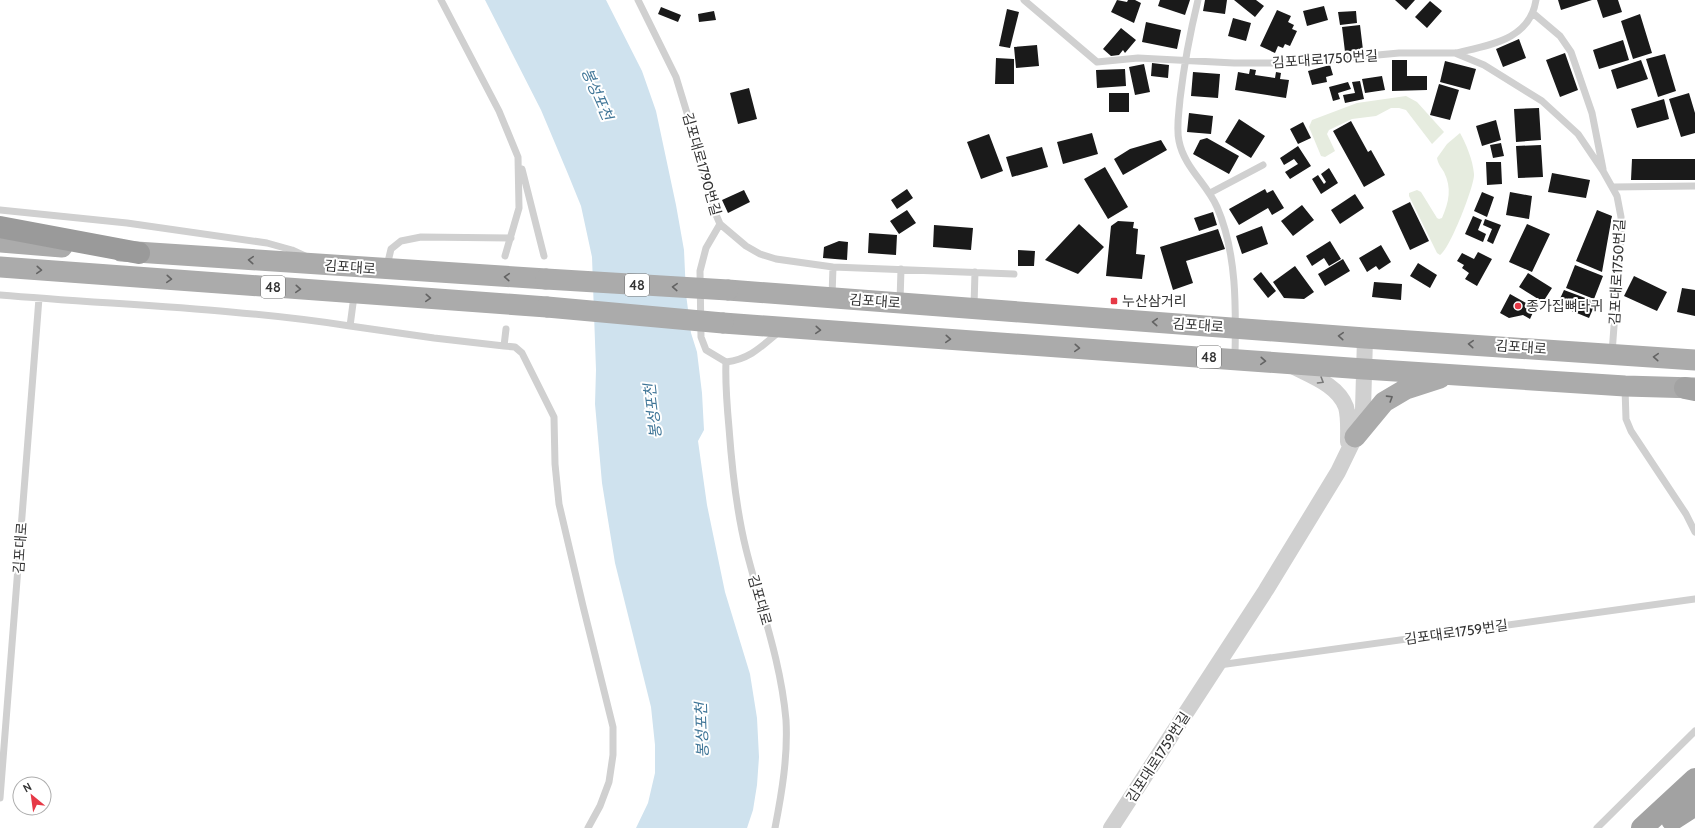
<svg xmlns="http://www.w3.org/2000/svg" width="1695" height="828" font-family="Cabin,'Noto Sans KR',sans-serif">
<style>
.green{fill:#e6ecdf}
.water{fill:#cfe2ee}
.building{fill:#1a1a1a}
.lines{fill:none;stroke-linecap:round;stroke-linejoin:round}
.service{stroke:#d0d0d0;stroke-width:7}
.tertiary{stroke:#d0d0d0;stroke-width:16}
.primary{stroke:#ababab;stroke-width:21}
.trunk{stroke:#a2a2a2;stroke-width:22}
.motorway{stroke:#9a9a9a;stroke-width:22}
.primary-bridge{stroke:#ababab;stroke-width:21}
.oneway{stroke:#636363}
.oneway2{stroke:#7a7a7a}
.poi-dot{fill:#e63946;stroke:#fff;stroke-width:1.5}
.labels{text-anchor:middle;stroke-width:4;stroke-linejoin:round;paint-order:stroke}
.shield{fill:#fff;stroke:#707070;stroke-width:1}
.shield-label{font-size:13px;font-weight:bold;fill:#333}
.street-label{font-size:14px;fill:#333;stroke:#fff}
.poi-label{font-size:14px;fill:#333;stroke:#fff;text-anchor:start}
.water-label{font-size:15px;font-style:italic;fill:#3f7597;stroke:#fff}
</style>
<rect width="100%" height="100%" fill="#fff"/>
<!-- green -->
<path class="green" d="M1406,96L1417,102L1444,132L1432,144L1406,110L1399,108H1391L1376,116L1352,119L1329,130L1327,134L1335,151L1325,157L1321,156L1309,127L1312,120L1357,103Z
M1460,133C1466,144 1473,160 1474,174C1475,185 1449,251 1440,255L1437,253L1409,196V193L1417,190L1421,192L1437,218L1439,219L1442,218C1449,202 1452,188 1444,172C1441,167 1438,164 1437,158L1447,144Z"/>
<!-- water -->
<path class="water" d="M485,0H606L642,71L656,111L676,205L684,250L686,294L691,333L697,352L702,393L704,430L698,441L707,505L725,592L750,674L757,718L759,757L757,785L753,810L747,828H636L648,803L655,773V745L651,707L615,563L602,483L595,404L596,370L592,257L581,206L568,174L541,110Z"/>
<!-- building -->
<path class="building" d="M1117,0L1127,2L1128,0H1135L1141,3L1134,23L1111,12Z
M1160,0H1190L1185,15L1158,6Z
M1205,0H1227L1225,14L1203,11Z
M1234,0H1256L1264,6L1255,17Z
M1395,0H1415L1406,10Z
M1558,0H1592L1561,10Z
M1597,0H1618L1622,12L1603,18Z
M1430,1L1442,11L1427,28L1415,17Z
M1324,6L1328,20L1307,26L1303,11Z
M661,7L681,15L678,22L658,14Z
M1007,9L1019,12L1010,48L999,46Z
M1277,10L1291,16L1288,22L1294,25L1292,29L1297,31L1290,46L1285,44L1283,48L1278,46L1275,53L1260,46Z
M714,11L716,20L699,22L698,14Z
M1356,11L1357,23L1340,25L1338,12Z
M1640,14L1652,53L1633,59L1621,21Z
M1233,18L1251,23L1246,41L1228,36Z
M1146,22L1181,30L1177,49L1142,42Z
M1360,25L1363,50L1345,52L1342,27Z
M1121,28L1136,40L1125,53L1123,50L1119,55L1111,56L1103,49Z
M1519,39L1526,58L1503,67L1496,49Z
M1623,40L1629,60L1599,69L1593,50Z
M1037,45L1039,66L1016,68L1014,47Z
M1565,53L1578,90L1560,97L1546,60Z
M1665,54L1676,91L1658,97L1646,59Z
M996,58L1014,59V84H995Z
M1392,60H1407V76H1427V90L1392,91Z
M1641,60L1648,79L1617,89L1611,70Z
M1445,61L1476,69L1470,90L1440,82Z
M1152,63L1169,65L1168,78L1151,76Z
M1144,64L1150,92L1135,95L1129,67Z
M1330,65L1333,75L1326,77L1327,82L1312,85L1308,71Z
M1125,69L1126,86L1097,88L1096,70Z
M1250,69L1256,70L1255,75L1275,78L1276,72L1281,73L1280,79L1289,80L1286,98L1235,90L1238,72L1249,74Z
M1193,72L1220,74L1218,98L1191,96Z
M1382,76L1385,90L1365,93L1362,79Z
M1360,81L1364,99L1345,103L1343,95L1355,93L1352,82Z
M1348,82L1351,89L1338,93L1340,99L1333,101L1329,87Z
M1439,84L1459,90L1450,120L1430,115Z
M749,88L757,119L738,124L730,93Z
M1109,93H1129V112H1109Z
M1689,93L1695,113V133L1681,137L1669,99Z
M1664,99L1669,119L1637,128L1631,109Z
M1539,108L1541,140L1516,142L1514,109Z
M1189,113L1213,116L1211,134L1187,132Z
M1239,119L1265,136L1251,158L1225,142Z
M1496,120L1501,140L1482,146L1476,126Z
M1351,121L1368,152L1371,150L1385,175L1364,187L1333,131Z
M1303,122L1311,138L1298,144L1290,129Z
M1092,133L1098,154L1063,164L1057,142Z
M989,134L1003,171L981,179L967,142Z
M1207,138L1239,156L1229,174L1193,154L1200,140Z
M1161,140L1167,150L1123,175L1114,159L1130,149Z
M1501,143L1504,156L1493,158L1490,145Z
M1541,145L1543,177L1518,178L1516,146Z
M1298,146L1311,166L1290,179L1285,172L1298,164L1294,159L1284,165L1280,158Z
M1042,147L1048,167L1012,177L1006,157Z
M1632,159H1695V180H1631Z
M1486,162H1501L1502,184L1487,185Z
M1105,167L1128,207L1108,219L1084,179Z
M1329,168L1338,183L1321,194L1312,179L1318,175L1324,184L1326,182L1321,174Z
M1552,173L1590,180L1586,198L1548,192Z
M907,189L913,198L897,209L891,200Z
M1265,189L1267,193L1273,190L1284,208L1272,215L1268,208L1239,225L1229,209Z
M744,190L750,202L728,213L722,200Z
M1482,192L1494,197L1487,217L1474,211Z
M1510,192L1532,196L1529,219L1506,215Z
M1355,194L1364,208L1340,224L1331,210Z
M1410,202L1429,241L1410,250L1392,211Z
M1302,205L1314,220L1293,236L1281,221Z
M907,210L916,223L899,234L890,221Z
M1597,210L1612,216L1602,272L1576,261Z
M1213,212L1217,225L1199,231L1194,218Z
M1473,216L1482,220L1478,230L1486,234L1483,242L1465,234Z
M1485,219L1501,225L1493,244L1487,241L1492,229L1483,225Z
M1118,221L1134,222L1133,228L1138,229L1136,254L1145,255L1142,279L1106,276L1111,226Z
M1079,224L1104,247L1078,274L1045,260Z
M1527,224L1550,234L1532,272L1509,262Z
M934,225L973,228L971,250L933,247Z
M1262,226L1268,244L1242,254L1236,236Z
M1218,229L1225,249L1186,261L1193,283L1173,290L1160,247Z
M869,233L897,235L896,255L868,253Z
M839,241L848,242L847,260L823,258L824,247Z
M1330,241L1341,259L1329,266L1324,258L1312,266L1306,256Z
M1381,245L1391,262L1379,270L1376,266L1367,272L1359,258Z
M1018,250L1035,251L1034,266H1018Z
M1478,252L1492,259L1477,286L1465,279L1469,273L1462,268L1464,265L1457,261L1462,253L1474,259Z
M1343,259L1350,271L1325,286L1318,274Z
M1418,263L1437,275L1430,288L1410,276Z
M1575,265L1603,276L1594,299L1566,288Z
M1295,266L1314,292L1304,299L1284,298L1273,282Z
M1261,272L1276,291L1268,298L1253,279Z
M1528,273L1552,288L1543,302L1519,287Z
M1634,276L1667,292L1657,311L1624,296Z
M1374,282L1402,284L1401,300L1372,297Z
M1682,288L1695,290V316L1677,312Z
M1564,290L1596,302L1589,318L1557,305Z
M1510,294L1535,308L1530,319L1523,315L1509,318L1500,313Z"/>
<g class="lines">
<!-- service -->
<path class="service" d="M441,0L499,111L518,157L519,208L505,256
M638,0L676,77L694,136L714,210L720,224L746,246L760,254L776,259L833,267L1014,274
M1024,0L1097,62L1138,58L1234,63H1293L1399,53H1455L1484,65L1542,101L1578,134L1603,171L1617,196L1621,217V233L1612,353
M1198,0C1190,33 1184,65 1180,99C1179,113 1176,128 1179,141C1184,167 1207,184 1217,207C1237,253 1236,308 1235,357
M1534,14L1560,36L1571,52L1592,113L1603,169
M1456,53C1489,45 1530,40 1536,0
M522,169L544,256
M1613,187L1695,186
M1210,193L1263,165
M0,210L127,223L267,243L292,250L305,256
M720,224L706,248L700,271L701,337L706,350L726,362C725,384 727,406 729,428C732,469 736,509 746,549C760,605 781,661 786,720C788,756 782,792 775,828
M387,266L391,249L401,241L421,237L511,238
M0,295C117,305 234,308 350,326L354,296
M832,296L833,267
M900,301L901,269
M974,306L975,272
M350,326L434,338L504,346
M506,329L504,346L515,347L522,353L554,417L555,464L559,504L583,606L613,727V755L609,782L600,806L588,828
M726,362C750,359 762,346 780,331
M1625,388L1626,419L1631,431L1686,514L1695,532
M1219,665L1695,599
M0,798L39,298
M1597,828L1695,731"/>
<!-- tertiary -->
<path class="tertiary" d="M1292,366C1311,376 1338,385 1346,407C1349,418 1348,431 1348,442
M1111,828L1266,590L1338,472L1355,437L1363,410L1365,338"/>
<!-- primary -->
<path class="primary" d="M0,242L62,247
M121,251L546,279
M0,267L547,307
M728,290L1365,338L1695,360
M723,323L1364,369L1625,386L1695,388
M1355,437L1384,402L1406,389L1440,378"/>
<!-- trunk -->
<path class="trunk" d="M1685,388L1695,390
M1672,820L1695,805
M1642,828L1695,779"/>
<!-- motorway -->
<path class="motorway" d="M0,227L139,253"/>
<!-- primary-bridge -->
<path class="primary-bridge" d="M546,279L728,290
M547,307L723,323"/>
</g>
<!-- one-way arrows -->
<defs><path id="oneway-chevron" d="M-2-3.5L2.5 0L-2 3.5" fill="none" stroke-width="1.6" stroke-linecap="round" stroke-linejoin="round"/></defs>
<g class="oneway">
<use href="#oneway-chevron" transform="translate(251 260) rotate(-176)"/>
<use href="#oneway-chevron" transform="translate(39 270) rotate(4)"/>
<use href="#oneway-chevron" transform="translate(507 277) rotate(-176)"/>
<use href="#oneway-chevron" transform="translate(169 279) rotate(4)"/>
<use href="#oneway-chevron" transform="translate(675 287) rotate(-177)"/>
<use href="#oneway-chevron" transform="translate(298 289) rotate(4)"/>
<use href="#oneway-chevron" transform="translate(428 298) rotate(4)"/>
<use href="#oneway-chevron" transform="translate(1155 322) rotate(-176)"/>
<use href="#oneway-chevron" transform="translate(818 330) rotate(4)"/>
<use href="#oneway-chevron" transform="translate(1341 336) rotate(-176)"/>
<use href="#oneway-chevron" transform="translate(948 339) rotate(4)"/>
<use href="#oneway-chevron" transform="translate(1471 344) rotate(-176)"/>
<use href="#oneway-chevron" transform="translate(1077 348) rotate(4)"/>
<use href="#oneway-chevron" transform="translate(1656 357) rotate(-176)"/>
<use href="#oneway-chevron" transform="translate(1263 361) rotate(4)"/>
<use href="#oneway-chevron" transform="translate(1390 398) rotate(-32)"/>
</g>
<use class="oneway2" href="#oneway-chevron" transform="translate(1321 381) rotate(31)"/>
<!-- markers -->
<g class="poi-dot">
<rect x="1110" y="297" width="8" height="8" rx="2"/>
<circle cx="1518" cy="306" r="4"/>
</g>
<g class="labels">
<!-- shield labels -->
<g class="shield">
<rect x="625" y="274" width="24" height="22" rx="3"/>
<rect x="261" y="276" width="24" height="22" rx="3"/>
<rect x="1197" y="346" width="24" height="22" rx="3"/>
</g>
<g class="shield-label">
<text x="637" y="290">48</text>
<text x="273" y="292">48</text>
<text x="1209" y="362">48</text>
</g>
<!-- street labels -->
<g class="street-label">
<text transform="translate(1325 59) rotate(-4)" y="5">김포대로1750번길</text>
<text transform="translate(702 164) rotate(74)" y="5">김포대로1790번길</text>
<text transform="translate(350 267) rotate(4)" y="5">김포대로</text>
<text transform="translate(1617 272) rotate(-87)" y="5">김포대로1750번길</text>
<text transform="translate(875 301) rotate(4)" y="5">김포대로</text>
<text transform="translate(1198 325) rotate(4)" y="5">김포대로</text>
<text transform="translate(1521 347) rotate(4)" y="5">김포대로</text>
<text transform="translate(20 548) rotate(-86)" y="5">김포대로</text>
<text transform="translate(760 600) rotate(74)" y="5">김포대로</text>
<text transform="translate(1456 632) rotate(-8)" y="5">김포대로1759번길</text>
<text transform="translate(1158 757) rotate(-57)" y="5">김포대로1759번길</text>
</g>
<!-- poi labels -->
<g class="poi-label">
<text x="1122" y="306">누산삼거리</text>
<text x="1526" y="311">종가집뼈다귀</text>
</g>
<!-- water labels -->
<g class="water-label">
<text transform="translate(597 94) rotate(66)" y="5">봉성포천</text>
<text transform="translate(653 411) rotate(-97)" y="5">봉성포천</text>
<text transform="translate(702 730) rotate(-92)" y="5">봉성포천</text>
</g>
</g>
<!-- north arrow -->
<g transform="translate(32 796) rotate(331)"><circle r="19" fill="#ffffff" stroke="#adadad"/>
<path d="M0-3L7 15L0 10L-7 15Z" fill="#e63946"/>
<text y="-6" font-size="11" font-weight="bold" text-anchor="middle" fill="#333333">N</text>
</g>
</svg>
